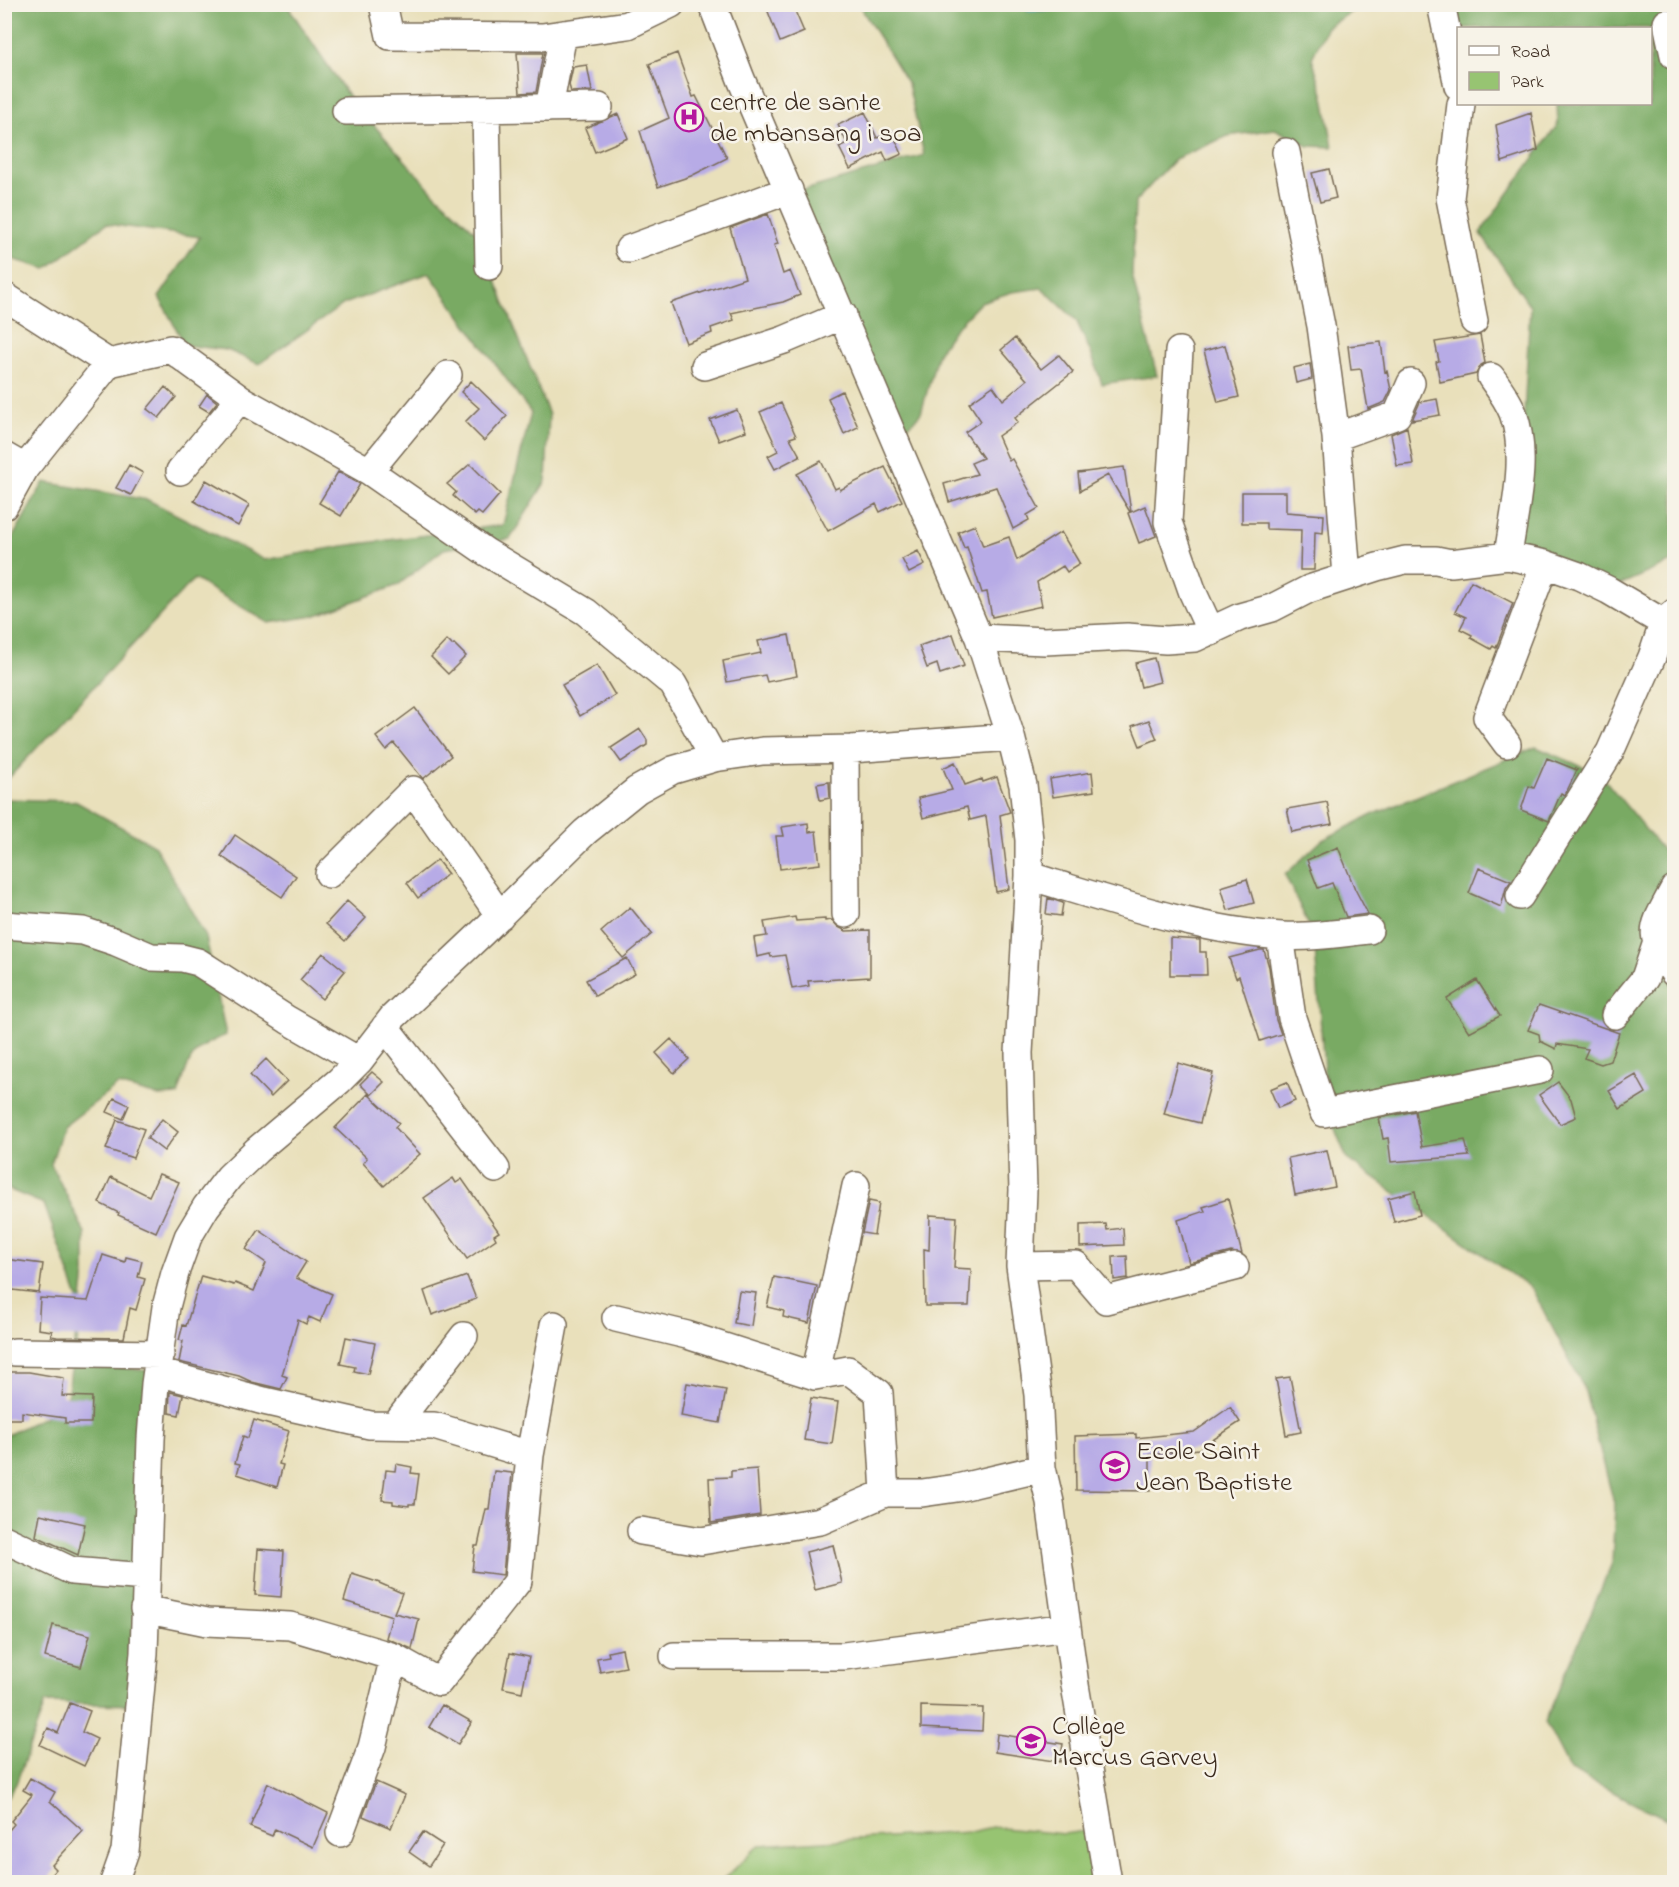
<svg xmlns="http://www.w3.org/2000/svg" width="1679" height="1887" font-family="'Indie Flower',sans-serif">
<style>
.green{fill:#97c472;stroke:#697748;stroke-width:1.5}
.forest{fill:#79aa64;stroke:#5a6a41;stroke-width:1.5}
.water{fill:#5cc3d9;stroke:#4c767c;stroke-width:1.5}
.building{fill:#b7abe6}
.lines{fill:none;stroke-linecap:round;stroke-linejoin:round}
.minor-casing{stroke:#786a55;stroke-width:30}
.minor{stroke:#fff;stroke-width:27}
.labels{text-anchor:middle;stroke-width:5;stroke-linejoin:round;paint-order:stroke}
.poi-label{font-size:27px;fill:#3b2a1e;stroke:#f7f3e8;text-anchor:start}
</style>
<rect width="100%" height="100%" fill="#f7f3e8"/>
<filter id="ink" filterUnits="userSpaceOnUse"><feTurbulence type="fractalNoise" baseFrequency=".0167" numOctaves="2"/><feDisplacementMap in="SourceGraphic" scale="12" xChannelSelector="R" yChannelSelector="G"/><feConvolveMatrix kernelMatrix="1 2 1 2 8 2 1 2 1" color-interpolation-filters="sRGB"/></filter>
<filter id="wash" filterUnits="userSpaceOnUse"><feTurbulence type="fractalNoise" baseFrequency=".008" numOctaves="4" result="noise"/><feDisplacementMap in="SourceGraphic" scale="24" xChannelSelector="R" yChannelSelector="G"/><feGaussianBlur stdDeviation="1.35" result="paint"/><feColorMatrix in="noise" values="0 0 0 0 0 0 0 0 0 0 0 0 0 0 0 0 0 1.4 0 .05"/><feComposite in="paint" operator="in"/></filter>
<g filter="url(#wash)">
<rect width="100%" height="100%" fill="#e9e0bb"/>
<!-- green -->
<path class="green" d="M992,1827L1064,1834L1099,1829L1108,1882H721L759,1845L970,1832Z"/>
<!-- forest -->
<path class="forest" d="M5,5H287L349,97L432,191L477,233L549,415L546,481L510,539L444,549L398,585L314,616L269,623L194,579L5,782V551L44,482L148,500L265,560L343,546L503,525L531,413L429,273L344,304L259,364L227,350L185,345L159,297L200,237L106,224L46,269L5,257Z
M859,5H1362L1327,27L1312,58L1324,97L1333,147L1308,146L1275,129L1228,136L1175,159L1135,202L1132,275L1157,376L1102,384L1091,353L1076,320L1042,288L1012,292L981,302L953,331L938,353L921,413L894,441L794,193L924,155L908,84Z
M1424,5H1674V561L1608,590L1517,542L1530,306L1480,233L1558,124L1557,104H1650V28H1458L1440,13Z
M1536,747L1600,774L1674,864V1823L1570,1770L1545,1722L1612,1563L1615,1507L1584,1388L1532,1289L1347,1159L1327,1109L1314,936L1285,875L1322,840L1372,815Z
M5,799L75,801L155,846L206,937L226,1035C188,1050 190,1059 178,1095L158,1096L118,1085L63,1127L51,1164L85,1233V1273L75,1362L157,1372L137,1705L45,1703L16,1784L5,1800V1436L66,1406L80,1304L44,1204L5,1188Z"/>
<!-- water -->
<path class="water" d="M1021,5H1020H1074L1054,10L1029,11Z"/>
<g id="blocks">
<!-- building -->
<path class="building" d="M765,4H792L804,32L780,42Z
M517,53H543L536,92L520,93Z
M677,53L693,97L696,96L727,158L691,176L658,187L640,131L669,118L649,64Z
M587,65L592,91L571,92L569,85L573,67Z
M865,112L877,138L892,132L902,154L887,161L883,152L850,169L839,147L847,143L838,125Z
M1531,113L1538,150L1502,162L1496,125Z
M618,114L628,138L595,152L585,128Z
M1329,169L1336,198L1320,202L1312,173Z
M768,214L778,244L774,245L783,274L790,271L800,295L783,302L731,313L734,320L711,328L712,333L686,343L671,303L745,278L730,228Z
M1480,335L1485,363L1481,365L1476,374L1440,382L1436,362L1439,361L1435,342Z
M1015,338L1041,369L1059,355L1073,372L1015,418L1018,422L998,436L1009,461L1012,459L1039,508L1027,515L1029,520L1013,529L996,487L949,502L944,484L977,474L971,463L983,458L965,432L981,421L969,403L993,386L1003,400L1027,380L1001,350Z
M1381,342L1385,372L1387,371L1391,390L1385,402L1368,409L1361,369L1351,370L1348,346Z
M1225,345L1239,397L1218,402L1204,351Z
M1310,364L1312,379L1296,383L1293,368Z
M471,381L507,416L484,441L465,422L479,408L461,392Z
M165,387L176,397L159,418L147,409Z
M842,391L858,427L844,434L828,398Z
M207,394L217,402L209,412L199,406Z
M1437,399L1440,415L1412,420L1420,402Z
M781,403L796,436L790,438L800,456L775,469L768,456L778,451L760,412Z
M737,410L746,431L719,441L710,420Z
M1407,427L1413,464L1397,466L1391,434Z
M821,461L835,489L839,487L840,490L885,467L902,501L880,512L876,504L828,531L797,474Z
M470,464L500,494L482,515L478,512L475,515L453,496L456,492L447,484Z
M129,465L143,473L131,495L116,488Z
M1124,467L1131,512L1145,506L1156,536L1139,543L1128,513L1130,512L1108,475L1080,491L1078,473Z
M338,472L360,484L341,516L319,503Z
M206,480L249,505L238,526L194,501Z
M1242,492H1286V512L1324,515L1323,533L1315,532L1314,570H1300L1301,530L1266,529V523H1242Z
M975,525L983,546L1009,537L1017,560L1061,532L1080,564L1067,572L1063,566L1037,582L1042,606L992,617L987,592L982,593L967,547L964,548L958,532Z
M918,551L925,565L909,573L902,559Z
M1471,581L1513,603L1496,648L1493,646L1491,649L1471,638L1472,635L1460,629L1466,617L1455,612Z
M953,634L964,666L940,674L937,664L927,668L919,646Z
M789,635L797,676L767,682L765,675L727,682L723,661L761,653L758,641Z
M447,640L452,645L454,644L466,656L448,674L431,657Z
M1154,658L1160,682L1141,687L1135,663Z
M597,665L615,695L580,716L562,685Z
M415,708L451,756L423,779L394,743L386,750L376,737Z
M1149,720L1157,739L1140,746L1132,726Z
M640,729L647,740V745L621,762L611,748Z
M1547,758L1577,770L1565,795L1561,793L1549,821L1521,810L1529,786L1534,788Z
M955,762L965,785L982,779L983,782L997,777L1010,812L1000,815L1009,889L996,892L986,816L970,820L967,807L923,818L918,798L952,790L943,768Z
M1092,772L1094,791L1053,797L1050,779Z
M829,782L830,798L820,800L817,784Z
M1327,802L1332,824L1292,832L1287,809Z
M808,823L809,832L816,831L820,864L780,869L776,836H784L782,827Z
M235,835L296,876L282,897L221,856Z
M1338,847L1355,889L1368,914L1346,917L1332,883L1318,888L1307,860Z
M437,860L448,874L418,898L407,883Z
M1479,868L1511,881L1506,888L1501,907L1469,893Z
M1247,879L1254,903L1228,910L1221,887Z
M1048,898L1063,903L1061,916L1046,914Z
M347,901L366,918L345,941L326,924Z
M630,907L652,934L623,958L601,932Z
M795,917L796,921L825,919V921L832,920L838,927L846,931L870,930V977L808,981L809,986L792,989L785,955L771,957L770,954L757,957L754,938L767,936L764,922Z
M1170,938L1200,940V952H1206L1207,975H1170Z
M1260,950H1264L1269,967L1276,1020L1281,1034L1260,1041L1239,976L1236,978L1229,958Z
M323,953L345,971L322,999L300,980Z
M627,958L635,974L595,996L586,980Z
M1477,980L1500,1016L1469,1032L1447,999Z
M1539,1005L1619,1033L1610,1061L1601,1064L1584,1058L1588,1049L1557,1044L1556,1049L1540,1041L1539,1034L1528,1030Z
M671,1039L689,1059L674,1073L656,1053Z
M266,1059L287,1081L271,1097L250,1075Z
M1178,1063L1213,1073L1200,1123L1164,1114Z
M372,1072L384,1082L371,1095L360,1084Z
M1636,1075L1646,1093L1620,1109L1609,1091Z
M1287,1082L1295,1101L1278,1108L1270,1089Z
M1558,1082L1571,1099L1576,1117L1560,1124L1539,1095Z
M368,1094L399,1123L395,1127L420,1154L384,1186L363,1163L367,1158L335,1128Z
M114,1098L129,1105L123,1119L107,1112Z
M1415,1111L1422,1147L1465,1140L1469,1156L1391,1162L1388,1138L1383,1139L1379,1118Z
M162,1119L178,1132L164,1151L147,1138Z
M117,1120L144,1129L133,1158L106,1149Z
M1327,1150L1335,1187L1295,1195L1288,1158Z
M159,1174L179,1182L156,1232L118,1215L119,1213L99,1203L111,1177L149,1196Z
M453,1178L456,1183L462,1179L499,1232L494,1235L496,1239L467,1259L424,1198Z
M1415,1191L1420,1215L1394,1222L1388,1198Z
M1228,1199L1242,1254L1231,1252L1189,1263L1178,1220L1205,1211L1203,1207Z
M869,1201L879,1203L874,1235L862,1233Z
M930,1215L957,1217L954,1268L971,1269L969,1306H925L924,1249L929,1250Z
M1106,1224L1107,1230L1123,1228L1124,1245L1080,1247V1225Z
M259,1230L306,1262L296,1278L332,1294L320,1322L309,1317L306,1324L298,1320L282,1375L287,1377L281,1389L252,1382L239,1376L179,1362L183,1341L179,1340L183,1325L186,1326L201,1276L234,1285L235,1283L254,1291L266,1263L246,1249Z
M103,1255L125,1262L126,1257L142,1261L138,1277L145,1279L136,1310L130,1308L124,1338L57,1337L51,1336L52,1331L38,1329L40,1298L88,1301Z
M1127,1256L1128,1278L1114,1280L1113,1257Z
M4,1259L43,1264L39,1293L4,1289Z
M467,1276L476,1299L432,1315L424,1291Z
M774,1277L817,1286L809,1323L783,1317L784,1311L767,1307Z
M739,1291L756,1293L751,1326L734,1323Z
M346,1337L375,1343L368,1374L354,1371L355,1367L340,1364Z
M4,1372H29L64,1378L62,1396L92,1397L91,1423H65V1418L22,1412V1419H4Z
M1290,1377L1301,1432L1286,1435L1276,1379Z
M687,1383L726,1390L720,1423L681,1416Z
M170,1392L183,1395L179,1415L169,1413Z
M811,1398L838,1402L832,1444L804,1440Z
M1230,1407L1240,1422L1199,1449L1150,1455V1491L1076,1490L1075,1436L1136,1434V1438L1194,1432Z
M254,1420L289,1431L279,1464L283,1465L277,1487L237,1474L240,1464L235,1463L243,1436L248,1438Z
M396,1464L412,1467L411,1473L419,1474L415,1504H409V1506L393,1504V1501L382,1500L386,1470L395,1471Z
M757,1469L760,1515L711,1523L709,1478L731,1477V1471Z
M494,1471L512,1473L503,1575L472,1571L475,1546H478L486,1509H489Z
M40,1514L85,1524L78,1555L36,1536Z
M833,1545L842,1583L815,1590L806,1552Z
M258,1549L284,1551L281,1597L255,1595Z
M352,1574L377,1582L402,1593L394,1613L419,1619L412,1649L386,1638L392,1616L344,1601Z
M53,1625L90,1635L81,1667L45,1657Z
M622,1649L626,1667L600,1672L597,1658L609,1656L608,1652Z
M510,1653L529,1657L522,1692L503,1688Z
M70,1703L90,1711L82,1732L97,1739L84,1766L40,1745L48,1728L58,1733Z
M442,1705L472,1722L458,1744L429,1727Z
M921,1706L983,1708L982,1731L921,1728Z
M997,1734L1063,1744L1060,1762L995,1752Z
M30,1778L55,1792L50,1801L83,1831L52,1865L56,1869L45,1882H12L4,1876V1836L14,1824L11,1821L32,1795L23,1790Z
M376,1782L405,1795L391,1828L363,1816Z
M268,1783L328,1813L313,1847L275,1829L272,1836L250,1827Z
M423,1832L443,1845L429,1866L409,1852Z"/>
</g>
</g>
<g filter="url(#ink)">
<use href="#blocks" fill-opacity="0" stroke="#786a55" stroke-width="1.5"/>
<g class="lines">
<!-- minor casing -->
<g class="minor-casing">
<path id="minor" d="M383,4L390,36L542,37L628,25L671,4
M712,4L741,79L979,638L1011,737L1023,785L1029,840V876L1019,1053L1023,1190L1020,1266L1038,1395L1042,1468L1050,1502L1075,1685L1108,1882
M1441,4L1458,86
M1667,23L1674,55
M1461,104L1450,198L1474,321
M549,108L563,34
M486,109L489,266
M346,111L599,107
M1286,152L1321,326L1336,437L1347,576
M629,249L789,190
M4,296L109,363
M1179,351L1168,522L1193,593L1211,632
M705,366L784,340L843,315
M1491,377C1499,388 1508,400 1513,413C1529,457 1514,511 1508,556
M1336,437L1397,415L1411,383
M4,456L25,468
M180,471L240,399
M369,471L448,375
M4,506L25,468L109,363L171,349L240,399L369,471L486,552L586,612L673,684L714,758
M979,638L1045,641L1127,637L1166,640L1195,638L1240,617L1272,608L1309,589L1377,567L1405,560H1436L1451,563L1508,556L1545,564L1579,576L1608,590L1674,629
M1507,744L1487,717L1545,564
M845,750L846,914
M329,874L413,790L500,916
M1029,876C1110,900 1198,931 1282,936C1311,938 1341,933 1369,930
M1674,889C1651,932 1647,931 1674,973
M1520,896L1610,752L1652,657L1664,621L1674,613
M4,925L83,931L116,942L151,957L182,958L198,962L288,1020L359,1061
M1280,936L1292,1018L1324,1113L1540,1070
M1615,1015L1645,978L1656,945
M385,1027L496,1169
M1020,1266L1076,1265L1106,1300L1235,1267
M616,1318L687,1335L815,1376L848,1370L879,1393L885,1493
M15,1352L160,1354
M157,1372L264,1401L370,1425L434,1426L530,1455
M815,1376L856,1186
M395,1425L464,1336
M641,1531L701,1541L820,1521L885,1493H922L957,1488L1042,1468
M4,1539L72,1571L146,1577
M144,1609L207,1622L290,1626L394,1657L372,1747L340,1833
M674,1656H844L1067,1627
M394,1657L439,1682L518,1581L530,1455L554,1325
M114,1882L125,1851L144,1653L151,1439L155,1384L166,1307L175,1273L188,1237L206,1207L229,1177L257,1150L339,1081L359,1061L393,1017L482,933L585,832L637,790L673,770L714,758L763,751L851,749L1011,737"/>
</g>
<!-- minor -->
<use href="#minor" class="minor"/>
</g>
</g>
<!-- icons -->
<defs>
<g id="hospital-ring" transform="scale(1.5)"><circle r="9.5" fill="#f7f3e8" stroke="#b5179e" stroke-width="1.5"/><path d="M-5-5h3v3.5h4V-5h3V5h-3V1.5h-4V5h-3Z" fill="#b5179e"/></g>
<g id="school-ring" transform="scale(1.5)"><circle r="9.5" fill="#f7f3e8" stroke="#b5179e" stroke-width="1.5"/><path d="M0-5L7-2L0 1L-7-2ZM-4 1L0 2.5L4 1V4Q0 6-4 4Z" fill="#b5179e"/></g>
</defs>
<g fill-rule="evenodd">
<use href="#hospital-ring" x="689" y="117"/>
<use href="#school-ring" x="1115" y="1466"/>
<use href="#school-ring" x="1031" y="1741"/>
</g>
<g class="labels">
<!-- poi labels -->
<g class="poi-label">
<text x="710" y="110">centre de sante<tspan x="710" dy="31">de mbansang i soa</tspan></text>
<text x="1136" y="1459">Ecole Saint<tspan x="1136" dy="31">Jean Baptiste</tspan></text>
<text x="1052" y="1734">Collège<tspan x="1052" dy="31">Marcus Garvey</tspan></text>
</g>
</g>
<!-- margin -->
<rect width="1679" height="1887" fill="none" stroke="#f7f3e8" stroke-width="24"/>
<!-- legend -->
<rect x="1457" y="27" width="195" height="78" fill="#f7f3e8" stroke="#aca397" stroke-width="1.5"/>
<rect x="1469" y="46" width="30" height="9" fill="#ffffff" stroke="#aca397" stroke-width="1.5"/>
<text x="1511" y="57" font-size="18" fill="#3b2a1e">Road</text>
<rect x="1469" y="72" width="30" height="18" fill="#97c472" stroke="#aca397" stroke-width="1.5"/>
<text x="1511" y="87" font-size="18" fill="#3b2a1e">Park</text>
</svg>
